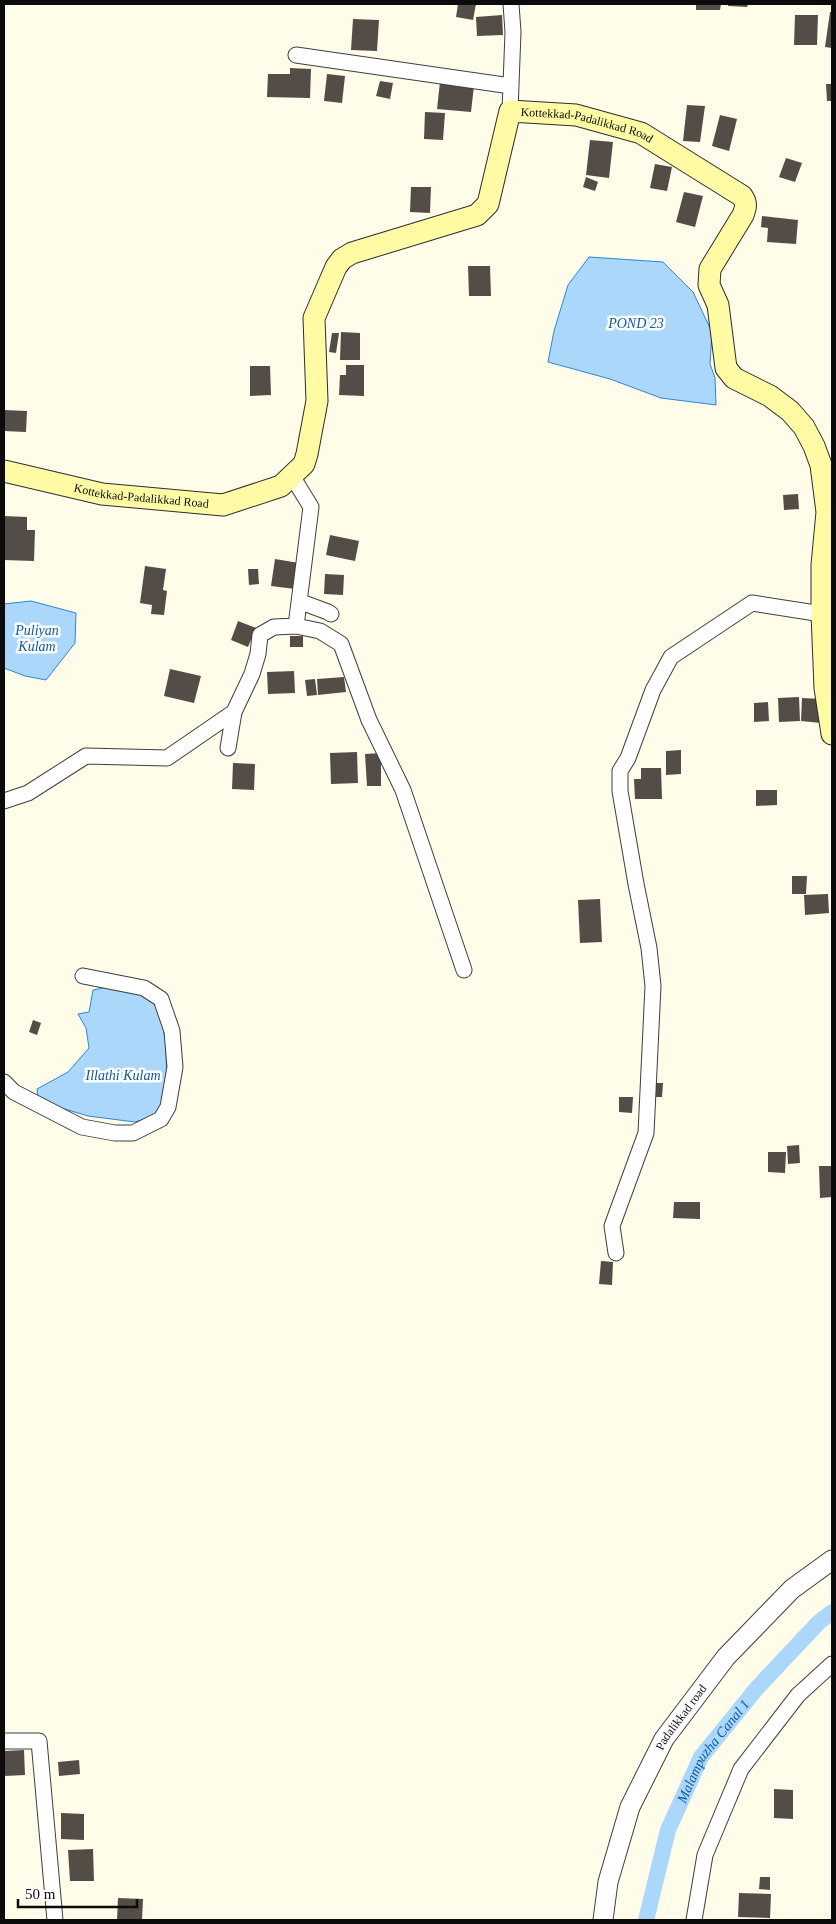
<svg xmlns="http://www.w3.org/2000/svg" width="836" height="1924" font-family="'Times New Roman',serif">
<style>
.water{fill:#aad7fa;stroke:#2c87d6}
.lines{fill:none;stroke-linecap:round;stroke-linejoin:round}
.canal{stroke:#aad7fa;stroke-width:16}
.building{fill:#544d47}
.minor-casing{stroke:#3e3e3e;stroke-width:17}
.tertiary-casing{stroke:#3e3e3e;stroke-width:21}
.secondary-casing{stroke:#2d2d2d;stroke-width:23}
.minor{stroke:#fff;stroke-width:15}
.tertiary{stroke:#fff;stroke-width:19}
.secondary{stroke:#fffba4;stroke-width:21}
.labels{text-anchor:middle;stroke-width:5;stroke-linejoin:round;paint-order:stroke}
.street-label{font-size:12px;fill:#0b0b0b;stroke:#fff}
.water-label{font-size:14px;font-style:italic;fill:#0d58a4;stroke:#fff}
</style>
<rect width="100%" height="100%" fill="#fffce9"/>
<!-- water -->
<path class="water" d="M589,257L663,262L693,292L712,332L710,364L715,378L716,405L661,398L610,379L548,362L554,331L568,285Z
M31,601L76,613L75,643L46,680L25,676L4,668V604Z
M107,987L129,991L158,1000L166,1044L167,1112L135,1122L88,1116L38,1101L37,1089L68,1072L89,1048L86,1028L78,1014L89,1012L93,990Z"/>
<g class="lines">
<!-- canal -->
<path class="canal" id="s1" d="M646,1920L668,1830L701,1757L757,1688L819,1622L832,1612"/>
</g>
<!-- building -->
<path class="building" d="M458,4H476L473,20L456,17Z
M696,4H721L720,10H696Z
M728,4H748L747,7L728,6Z
M830,12H832V48L825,47Z
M502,15L503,35L477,36L476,17Z
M795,15H818L817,45H794Z
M353,19L379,20L377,51L351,50Z
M290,68L311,69L310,98L267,97L268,74H290Z
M327,74L345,76L342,103L324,101Z
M380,81L393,83L390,99L376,96Z
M440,82L474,86L471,112L437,109Z
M826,84H832V101H827Z
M687,105L705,106L700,142L683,141Z
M425,112L445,113L443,140L424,139Z
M720,115L737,119L729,151L712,146Z
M590,140L613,142L609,178L586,175Z
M786,158L802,163L795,182L779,177Z
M655,164L672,167L667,191L650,188Z
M586,177L598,182L595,191L583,187Z
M411,187H431L430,213L410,212Z
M684,192L703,196L695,227L676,222Z
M762,216L798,220L796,244L767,242L768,228L761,227Z
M468,266H490L491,296H469Z
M341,332L360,333V360H340Z
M332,333H339L336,353L329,352Z
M346,365H364V396L339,395L340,375H346Z
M250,366H270L271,395L250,396Z
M4,410L27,411L26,432L4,431Z
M798,494L799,509L784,510L783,495Z
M4,516L27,517V530H35L34,561L4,560Z
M330,535L359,541L355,561L326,555Z
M275,559L299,563L295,589L271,586Z
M145,566L166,569L163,590L167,591L164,615L151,614L152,605L140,603Z
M248,569H258L259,584L249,585Z
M325,574L344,575L343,595L324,594Z
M238,621L256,628L248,647L231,640Z
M290,636H303V647H290Z
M170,669L201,676L194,703L164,696Z
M294,671L295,693L268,694L267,672Z
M344,677L346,692L318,695L317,679Z
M315,679L317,695L307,696L305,680Z
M799,697L800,721L779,722L778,698Z
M802,698L822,699L821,723L801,721Z
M768,702L769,721L754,722V703Z
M681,750V774L666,775V751Z
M357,752L358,783L331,784L330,753Z
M381,753V786H367L365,754Z
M233,763L255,764L254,790L232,789Z
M641,768H661L662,799H635L634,779H641Z
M756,790H777V805L756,806Z
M792,876H807L806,894H792Z
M828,894L829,913L805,915L804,895Z
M600,899L602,942L580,943L578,900Z
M33,1020L41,1023L37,1035L29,1032Z
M653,1083H663L662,1097H652Z
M619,1097H633L632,1113L619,1112Z
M799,1145L800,1163L788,1164L787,1146Z
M768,1152H786L785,1173L768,1172Z
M819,1166H832V1197L820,1198Z
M674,1202H700V1219L673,1218Z
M601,1261L613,1262L612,1285L599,1284Z
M24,1750L25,1775L4,1776V1751Z
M79,1760L80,1774L59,1776L58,1762Z
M774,1789L793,1790V1819L774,1818Z
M61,1813L84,1814V1840L61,1839Z
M93,1849L94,1881H70L68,1850Z
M760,1877H770V1890L759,1889Z
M739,1893L771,1894L770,1918L738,1917Z
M118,1898L143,1899L142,1920H117Z"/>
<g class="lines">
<!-- minor casing -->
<g class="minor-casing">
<path id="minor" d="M296,55L511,86
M510,111L513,32L511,4
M292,476L311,507L296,626
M301,602L328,612L331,614
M228,748L234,712
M4,801L28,793L86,756L167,758L234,712L252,674L258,654L260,635L274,627L296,626L320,631L341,644L369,720L403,790L464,970
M4,1082L14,1092L82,1127L115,1133H133L161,1119L168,1107L175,1067L172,1031L161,999L144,988L83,976
M616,1253L612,1226L646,1133L653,986L649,948L636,884L620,791V771L628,758L653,690L671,657L752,603L822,614H831
M4,1741H39L55,1920
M694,1920L705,1855L741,1769L798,1695L832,1664"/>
</g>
<!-- tertiary casing -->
<g class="tertiary-casing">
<g id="tertiary">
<path id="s2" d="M603,1920L608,1882L630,1807L664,1739L726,1657L792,1589L832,1560"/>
</g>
</g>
<!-- secondary casing -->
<g class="secondary-casing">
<g id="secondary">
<path id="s3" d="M4,471L102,494L223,505L281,486L304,464L307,454L317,401L314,318L336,267L342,259L352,253L477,215L488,204L510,111L576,115L641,133L742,196C747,203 746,207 743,215L710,269L709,285L718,305L726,368L734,378L770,396L790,411L804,427L814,446L821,465L827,512L822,565V614L825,688L832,734"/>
</g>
</g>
<!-- minor -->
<use href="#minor" class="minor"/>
<!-- tertiary -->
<use href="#tertiary" class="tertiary"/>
<!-- secondary -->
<use href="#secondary" class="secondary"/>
</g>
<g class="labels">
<!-- street labels -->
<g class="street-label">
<text dy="4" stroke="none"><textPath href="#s3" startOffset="860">Kottekkad-Padalikkad Road</textPath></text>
<text dy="4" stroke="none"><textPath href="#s3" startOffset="140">Kottekkad-Padalikkad Road</textPath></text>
<text dy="4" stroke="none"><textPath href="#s2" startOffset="220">Padalikkad road</textPath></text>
</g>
<!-- water labels -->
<g class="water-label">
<text x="636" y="328">POND 23</text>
<text x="37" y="635">Puliyan<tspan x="37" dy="16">Kulam</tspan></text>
<text x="123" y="1080">Illathi Kulam</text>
<text dy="5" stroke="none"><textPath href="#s1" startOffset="184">Malampuzha Canal 1</textPath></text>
</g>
</g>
<!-- border -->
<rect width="836" height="1924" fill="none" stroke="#0b0b0b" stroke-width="10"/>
<!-- scale -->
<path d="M18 1899v8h119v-8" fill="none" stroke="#0b0b0b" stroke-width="2.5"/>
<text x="25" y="1899" font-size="15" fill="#0b0b0b" stroke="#ffffff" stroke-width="4" paint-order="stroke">50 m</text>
</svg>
